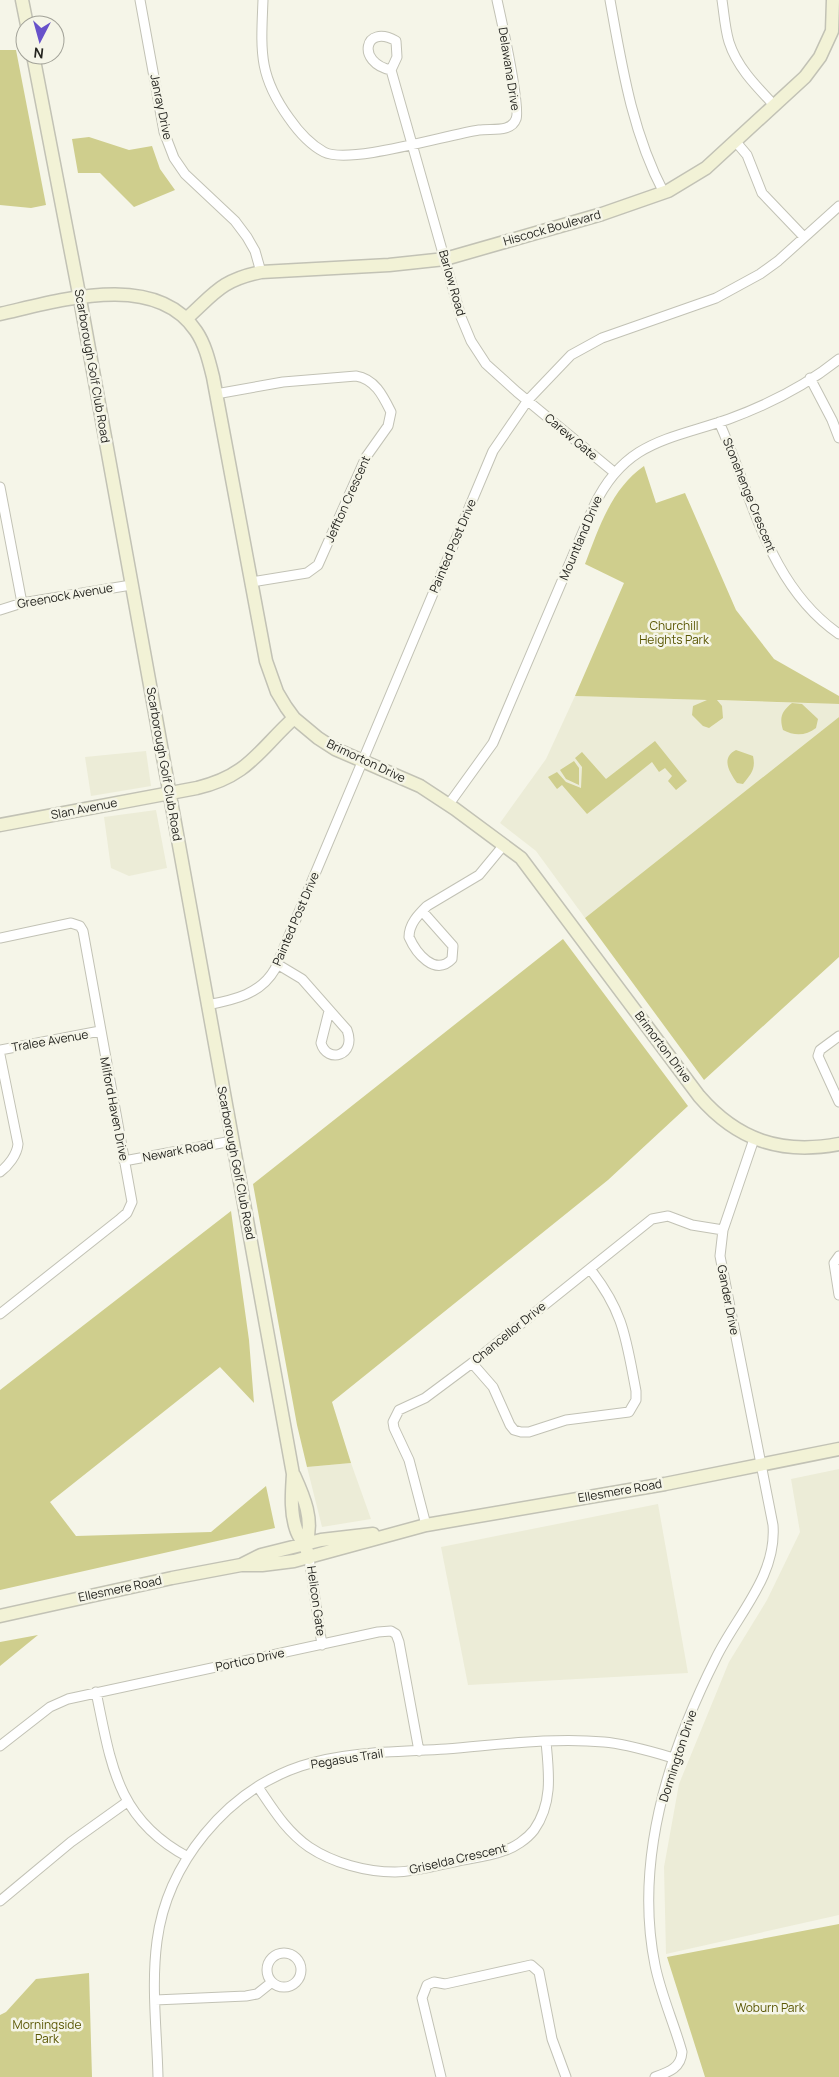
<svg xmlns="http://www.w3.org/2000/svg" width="839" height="2077" font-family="Manrope,sans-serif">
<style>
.built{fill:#ececd7}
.green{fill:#cfce8d}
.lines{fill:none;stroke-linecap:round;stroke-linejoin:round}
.street-casing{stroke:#c2c2b5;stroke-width:11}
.secondary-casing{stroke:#c2c2b5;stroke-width:15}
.street{stroke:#fff;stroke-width:9}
.secondary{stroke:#f2f2d6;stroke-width:12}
.labels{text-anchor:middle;stroke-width:5;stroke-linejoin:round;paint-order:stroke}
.street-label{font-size:12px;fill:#252520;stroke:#f5f5e8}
.park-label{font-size:12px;fill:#5a5704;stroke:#f5f5e8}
</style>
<rect width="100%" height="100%" fill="#f5f5e8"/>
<!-- built -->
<path class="built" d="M575,696L839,704V717L585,918L536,851L500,823L546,759Z
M146,751L151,786L91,796L85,757Z
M156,810L167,868L129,876L111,868L104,817Z
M351,1463L371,1519L322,1527L307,1467Z
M839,1469V1915L666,1954L664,1867L679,1784L729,1662L767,1600L800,1532L791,1479Z
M658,1504L688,1673L468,1685L441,1547Z"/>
<!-- green -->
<path class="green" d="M0,50H16L46,205L31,208L0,205Z
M89,137L129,150L152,146L160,169L175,190L134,207L100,173H78L72,139Z
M644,466L656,503L685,493L736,610L774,659L839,696V704L717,700L722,706L723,718L709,728L703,726L692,715L693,706L707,700L575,696L624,583L585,564C599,528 611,489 644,466Z
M792,703L802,704L818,719L816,728C806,736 794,736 783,730C779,717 782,711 792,703Z
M839,717V957L704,1080L585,918Z
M655,741L687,781L676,790L668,781L672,776L665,768L659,772L652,762L587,814L562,785L557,789L548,777L557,772L566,782L581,788L582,767L575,758L582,752L606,779Z
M736,750L753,756C756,769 751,774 743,784L737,783C730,773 720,758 736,750Z
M574,761L579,768V785L566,779L560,770Z
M563,939L688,1106L608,1180L332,1402L351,1463L307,1467L297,1425L253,1184Z
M231,1211L249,1340L254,1403L220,1367L50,1502L76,1536L211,1532L266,1486L275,1528L0,1590V1390Z
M38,1635L0,1666V1642Z
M839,1924V2077H705L667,1957Z
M89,1973L92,2077H0V2015L6,2012L36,1979Z"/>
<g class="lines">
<!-- street casing -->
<g class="street-casing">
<path id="street" d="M140,0L164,132L174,158L185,174L235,221L247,237L255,251L261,272
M263,0C261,51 258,75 289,118C298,131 309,144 324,152C349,165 446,135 479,130C491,128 511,133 516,119C521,108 501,18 497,0
M610,0C622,67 632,132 664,193
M722,0C724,13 725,29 729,42C737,67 756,86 774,105
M391,70C356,63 364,23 396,41L397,57L391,70L461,317L471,341L486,364L517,392L615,473
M736,142L747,155L762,193L804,237
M810,378L832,420L839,438
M216,394L283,382L356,376C375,379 383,396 391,412L388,426L366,457L318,565L307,573L252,582
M719,422C752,495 768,585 839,634
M0,487L22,603
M0,610L22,603L131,585
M449,804L493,743L594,506C625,441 668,440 729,419C767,405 808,384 839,359
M422,911L453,946L452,959C435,977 416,953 409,937C409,924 418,915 427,906L479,875L503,846
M0,938L71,923L80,926L83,931L132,1202L127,1213L120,1219L0,1314
M277,964L302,979L347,1030C357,1056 327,1064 321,1043L329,1011
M207,1005C234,1000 261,994 275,969L493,451L528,400L571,355L602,338L716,298L760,274L778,261L839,206
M839,1036L820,1050L818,1056L839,1102
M0,1050L100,1031
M0,1055L18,1144C17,1155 8,1166 0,1172
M124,1161L232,1141
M839,1256L834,1263L839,1295
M472,1363L493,1387L510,1425L514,1430L521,1432H529L566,1420L629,1412L636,1400V1391C626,1339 624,1312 590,1269
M426,1525L409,1460L394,1428L393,1422L399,1410L425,1398L472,1363L652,1219L668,1216L692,1225L723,1230
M309,1558L322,1645
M96,1692C111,1763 116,1819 188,1857
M0,1746L50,1707L68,1699L378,1632L391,1631L396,1634L399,1642L419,1751
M258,1787C273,1809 286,1831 309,1847C333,1863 366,1872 395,1872C416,1872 438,1865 458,1861C473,1858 489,1856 503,1851C514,1848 527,1839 534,1830C553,1803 549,1773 546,1742
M0,1901L71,1842L127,1802
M267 1970a17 17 0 1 1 34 0a17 17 0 1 1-34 0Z
M155,2000L246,1996L257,1994L272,1982
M158,2077C157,2032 151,1986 157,1941C167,1864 226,1791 301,1766C347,1751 398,1752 446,1749C498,1745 552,1737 604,1742C628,1744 652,1752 674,1758
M441,2077L422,1998L427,1985L434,1982L445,1984L531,1965L539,1972L552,2039L566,2077
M655,2077C669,2072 681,2068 682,2052C674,2023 661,1995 655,1965C634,1861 669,1751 716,1658C737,1615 777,1576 773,1525L720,1256L723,1230L754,1139"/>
</g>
<!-- secondary casing -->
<g class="secondary-casing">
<path id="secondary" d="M22,0L27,25
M33,55L80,299L293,1474C292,1492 290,1511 296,1529C299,1540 306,1542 309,1558
M0,314C58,301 155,270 196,331C205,344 209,361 213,377L266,661L277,692L286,707L294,718L318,738L335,749L420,786L455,809L521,858L699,1096C737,1140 781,1155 839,1144
M186,319C214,294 221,280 261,272L389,265L445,259L602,214L668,191L706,168L805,77L820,57L832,31L833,0
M0,825L197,788C248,776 258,751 294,718
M294,1475C304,1497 314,1520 306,1544
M243,1564L261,1555L321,1540L373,1534
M0,1616L172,1578L241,1565H262L294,1561L426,1525L665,1484L839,1449"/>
</g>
<!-- street -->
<use href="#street" class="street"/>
<!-- secondary -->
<use href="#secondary" class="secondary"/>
</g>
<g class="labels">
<!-- street labels -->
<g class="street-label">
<text transform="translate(509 69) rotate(81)" y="4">Delawana Drive</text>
<text transform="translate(161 107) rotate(78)" y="4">Janray Drive</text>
<text transform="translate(552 228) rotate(-16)" y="4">Hiscock Boulevard</text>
<text transform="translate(452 283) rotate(74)" y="4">Barlow Road</text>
<text transform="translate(92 366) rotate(80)" y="4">Scarborough Golf Club Road</text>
<text transform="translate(571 437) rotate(40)" y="4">Carew Gate</text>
<text transform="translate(749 495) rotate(68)" y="4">Stonehenge Crescent</text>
<text transform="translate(348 499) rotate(-66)" y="4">Jeffton Crescent</text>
<text transform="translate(581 538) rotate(-67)" y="4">Mountland Drive</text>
<text transform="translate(453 546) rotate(-67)" y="4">Painted Post Drive</text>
<text transform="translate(65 596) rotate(-10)" y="4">Greenock Avenue</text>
<text transform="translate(366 761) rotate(25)" y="4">Brimorton Drive</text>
<text transform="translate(164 764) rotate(80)" y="4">Scarborough Golf Club Road</text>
<text transform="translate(84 809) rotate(-11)" y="4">Slan Avenue</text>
<text transform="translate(296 919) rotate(-67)" y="4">Painted Post Drive</text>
<text transform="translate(50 1041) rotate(-10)" y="4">Tralee Avenue</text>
<text transform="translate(663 1047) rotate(53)" y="4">Brimorton Drive</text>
<text transform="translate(114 1109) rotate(79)" y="4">Milford Haven Drive</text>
<text transform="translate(178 1151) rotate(-11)" y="4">Newark Road</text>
<text transform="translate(236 1163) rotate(79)" y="4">Scarborough Golf Club Road</text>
<text transform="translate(728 1300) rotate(79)" y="4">Gander Drive</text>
<text transform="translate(509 1333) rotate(-39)" y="4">Chancellor Drive</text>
<text transform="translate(620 1491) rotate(-10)" y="4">Ellesmere Road</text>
<text transform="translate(120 1589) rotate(-12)" y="4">Ellesmere Road</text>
<text transform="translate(316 1601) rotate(82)" y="4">Helicon Gate</text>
<text transform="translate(250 1660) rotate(-12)" y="4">Portico Drive</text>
<text transform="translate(678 1756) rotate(-72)" y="4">Dormington Drive</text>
<text transform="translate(347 1759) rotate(-9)" y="4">Pegasus Trail</text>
<text transform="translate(458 1859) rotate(-13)" y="4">Griselda Crescent</text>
</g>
<!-- park labels -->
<g class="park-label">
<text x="674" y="630">Churchill<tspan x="674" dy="14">Heights Park</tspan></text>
<text x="770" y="2012">Woburn Park</text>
<text x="47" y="2029">Morningside<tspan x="47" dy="14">Park</tspan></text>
</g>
</g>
<!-- north arrow -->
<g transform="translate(40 40) rotate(186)"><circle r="24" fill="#f5f5e8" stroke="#a2a298"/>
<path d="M0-4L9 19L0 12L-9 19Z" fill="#6751ca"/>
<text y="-8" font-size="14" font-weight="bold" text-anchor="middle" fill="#252520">N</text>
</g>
</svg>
